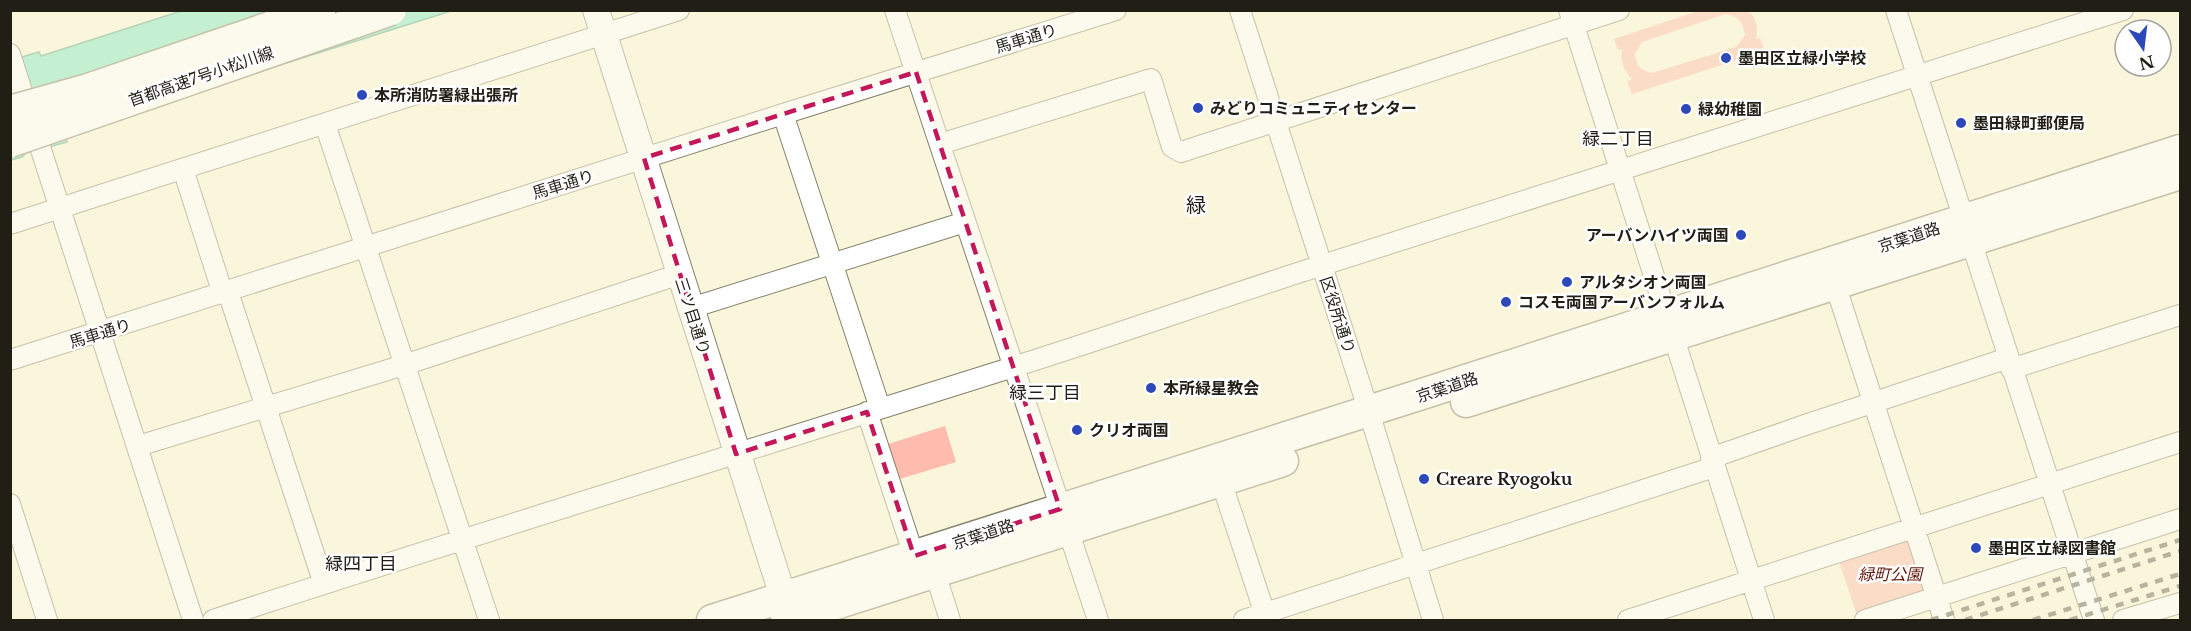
<svg xmlns="http://www.w3.org/2000/svg" width="2191" height="631" font-family="'Libre Baskerville','Noto Sans JP',serif">
<style>
.green{fill:#fdbcae;fill-rule:evenodd}
.water{fill:#84e6c0;stroke:#66aa8d;stroke-width:1.5}
.lines{fill:none;stroke-linecap:round;stroke-linejoin:round}
.minor-casing{stroke:#86826b;stroke-width:22}
.major-casing{stroke:#86826b;stroke-width:28}
.highway-casing{stroke:#86826b;stroke-width:33}
.minor{stroke:#fff;stroke-width:20}
.major{stroke:#fff;stroke-width:26}
.highway{stroke:#fff;stroke-width:30}
.rail{stroke:#646253;stroke-width:4.5;stroke-dasharray:8 8;stroke-linecap:butt}
.highway-bridge-casing{stroke:#86826b;stroke-width:33;stroke-linecap:butt}
.highway-bridge{stroke:#fff;stroke-width:30}
.marked{fill:none;stroke:#c2185b;stroke-width:4.5;stroke-dasharray:12 8;stroke-linejoin:round}
.poi-dot{fill:#2d48b8;stroke:#fff;stroke-width:2}
.labels{text-anchor:middle;stroke-width:5;stroke-linejoin:round;paint-order:stroke}
.street-label{font-size:16px;fill:#201e15;stroke:#fff}
.poi-label{font-size:16px;font-weight:bold;fill:#201e15;stroke:#fff;text-anchor:start}
.park-label{font-size:16px;font-style:italic;fill:#611508;stroke:#fff}
.neighbourhood-label{font-size:18px;fill:#201e15;stroke:#fff}
.quarter-label{font-size:20px;fill:#201e15;stroke:#fff}
</style>
<rect width="100%" height="100%" fill="#faf6dc"/>
<!-- green -->
<path class="green" d="M1698,11H1748C1757,18 1758,28 1756,39L1760,38L1765,51L1632,94L1627,81L1632,79C1624,72 1620,60 1622,49L1618,50L1614,39ZM1726,14C1739,16 1743,23 1745,35L1736,47L1652,73C1641,71 1636,65 1635,54L1642,42Z
M945,426L956,462L893,481L882,446Z
M1908,538L1927,592L1856,613L1839,561Z"/>
<!-- water -->
<path class="water" d="M181,11H451L64,133L67,142L26,153L22,157L11,160V60L39,52L41,56Z"/>
<g class="lines">
<!-- minor casing -->
<g class="minor-casing">
<path id="minor" d="M895,10L1098,620
M1240,10L1369,412L1433,620
M1569,10L1764,620
M1896,10L2094,620
M10,54L193,620
M783,114L880,408
M325,124L489,620
M940,144L1151,79L1172,147L1181,152L1619,10
M183,169L223,294
M10,224L679,10
M1835,284L1944,620
M228,292L324,584
M691,308L965,222
M10,360L783,114L1116,10
M2011,369L2180,315
M867,412L914,556
M138,446L404,365L680,274
M1711,458L1805,425L2008,358
M1221,481L1267,620
M10,504L47,620
M935,573L950,620
M213,620C477,533 744,452 1010,368C1109,337 1208,302 1307,270C1579,184 1851,96 2123,10
M1244,620L1714,467
M1628,620L2180,442
M1865,620L2180,519
M2123,620L2180,603"/>
</g>
<!-- major casing -->
<g class="major-casing">
<path id="major" d="M596,10L789,615"/>
</g>
<!-- highway casing -->
<g class="highway-casing">
<path id="highway" d="M1466,402L2180,174
M712,620C1202,466 1691,307 2180,150
M786,620L1283,461"/>
</g>
<!-- minor -->
<use href="#minor" class="minor"/>
<!-- major -->
<use href="#major" class="major"/>
<!-- highway -->
<use href="#highway" class="highway"/>
<!-- rail -->
<path class="rail" d="M1931,620L2180,540
M1965,620L2180,551
M2033,620L2180,574
M2070,620L2180,586"/>
<!-- highway-bridge casing -->
<g class="highway-bridge-casing">
<path id="highway-bridge" d="M10,111L85,90L320,10
M10,142L391,10"/>
</g>
<!-- highway-bridge -->
<use href="#highway-bridge" class="highway-bridge"/>
</g>
<!-- marked area -->
<path d="M0 0H2191V631H0ZM916,72L1060,509L914,556L867,412L736,454L644,158Z" fill="#faf6dc" fill-opacity=".55" fill-rule="evenodd"/>
<path class="marked" d="M916,72L1060,509L914,556L867,412L736,454L644,158Z"/>
<!-- markers -->
<g class="poi-dot">
<circle cx="1726" cy="58" r="6"/>
<circle cx="362" cy="95" r="6"/>
<circle cx="1198" cy="108" r="6"/>
<circle cx="1686" cy="109" r="6"/>
<circle cx="1961" cy="123" r="6"/>
<circle cx="1741" cy="235" r="6"/>
<circle cx="1567" cy="282" r="6"/>
<circle cx="1506" cy="302" r="6"/>
<circle cx="1151" cy="388" r="6"/>
<circle cx="1077" cy="430" r="6"/>
<circle cx="1424" cy="479" r="6"/>
<circle cx="1976" cy="548" r="6"/>
</g>
<g class="labels">
<!-- street labels -->
<g class="street-label">
<text transform="translate(1026 38) rotate(-17)" y="6">馬車通り</text>
<text transform="translate(201 76) rotate(-19)" y="6">首都高速7号小松川線</text>
<text transform="translate(563 184) rotate(-17)" y="6">馬車通り</text>
<text transform="translate(1909 237) rotate(-18)" y="6">京葉道路</text>
<text transform="translate(1338 315) rotate(72)" y="6">区役所通り</text>
<text transform="translate(693 316) rotate(72)" y="6">三ツ目通り</text>
<text transform="translate(100 333) rotate(-17)" y="6">馬車通り</text>
<text transform="translate(1447 387) rotate(-18)" y="6">京葉道路</text>
<text transform="translate(983 534) rotate(-18)" y="6">京葉道路</text>
</g>
<!-- poi labels -->
<g class="poi-label">
<text x="1738" y="64">墨田区立緑小学校</text>
<text x="374" y="101">本所消防署緑出張所</text>
<text x="1210" y="114">みどりコミュニティセンター</text>
<text x="1698" y="115">緑幼稚園</text>
<text x="1973" y="129">墨田緑町郵便局</text>
<text x="1729" y="241" text-anchor="end">アーバンハイツ両国</text>
<text x="1579" y="288">アルタシオン両国</text>
<text x="1518" y="308">コスモ両国アーバンフォルム</text>
<text x="1163" y="394">本所緑星教会</text>
<text x="1089" y="436">クリオ両国</text>
<text x="1436" y="485">Creare Ryogoku</text>
<text x="1988" y="554">墨田区立緑図書館</text>
</g>
<!-- park labels -->
<g class="park-label">
<text x="1890" y="580">緑町公園</text>
</g>
<!-- neighbourhood labels -->
<g class="neighbourhood-label">
<text x="1618" y="145">緑二丁目</text>
<text x="1045" y="399">緑三丁目</text>
<text x="361" y="570">緑四丁目</text>
</g>
<!-- quarter labels -->
<g class="quarter-label">
<text x="1196" y="212">緑</text>
</g>
</g>
<!-- border -->
<rect width="2191" height="631" fill="none" stroke="#201e15" stroke-width="24"/>
<!-- north arrow -->
<g transform="translate(2143 48) rotate(166)"><circle r="28" fill="#ffffff" stroke="#a6a5a1" stroke-width="1.5"/>
<path d="M0-4.5L10 22L0 15L-10 22Z" fill="#2d48b8"/>
<text y="-9" font-size="16" font-weight="bold" text-anchor="middle" fill="#201e15">N</text>
</g>
</svg>
